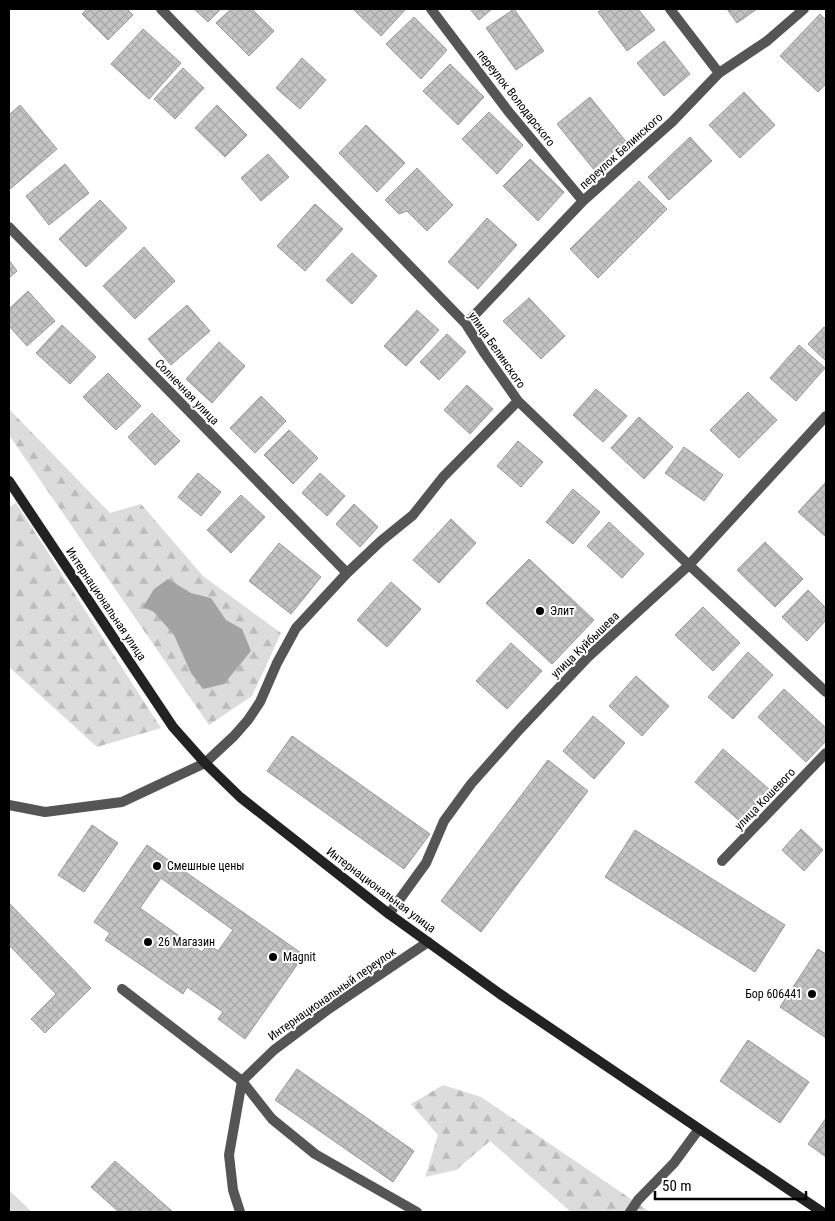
<svg xmlns="http://www.w3.org/2000/svg" width="835" height="1221" font-family="'Roboto Condensed',sans-serif">
<style>
.green{fill:#dcdcdc}
.forest{fill:url(#forest-firs)}
.water{fill:#a3a3a3}
.building{fill:url(#building-cross-hatch);stroke:#999;fill-rule:evenodd}
.lines{fill:none;stroke-linecap:round;stroke-linejoin:round}
.lane{stroke:#555;stroke-width:10}
.street{stroke:#555;stroke-width:10}
.secondary{stroke:#222;stroke-width:10}
.poi-dot{fill:#000;stroke:#fff;stroke-width:2}
.labels{text-anchor:middle;stroke-width:4;stroke-linejoin:round;paint-order:stroke}
.street-label{font-size:12px;fill:#000;stroke:#fff}
.poi-label{font-size:12px;fill:#000;stroke:#fff;text-anchor:start}
</style>
<defs>
<pattern id="forest-firs" width="22" height="20" patternUnits="userSpaceOnUse" patternTransform="scale(1.25)"><rect width="22" height="20" fill="#dcdcdc"/><path d="M5 1l3.5 6h-7zM16 11l3.5 6h-7z" fill="#bbb"/></pattern>
<pattern id="building-cross-hatch" width="8" height="8" patternUnits="userSpaceOnUse" patternTransform="scale(1.25)"><rect width="8" height="8" fill="#c4c4c4"/><path d="M0 0l8 8M0 8l8-8" fill="none" stroke="#a7a7a7"/></pattern>
</defs>
<rect width="100%" height="100%" fill="#fff"/>
<!-- green -->
<path class="green" d="M9,1190L32,1212H9Z"/>
<!-- forest -->
<path class="forest" d="M9,409L110,513L141,504L203,576L281,633L252,696L209,725L9,435Z
M16,503L161,728L97,747L9,667V507Z
M443,1085L481,1097L650,1212H571L490,1141L456,1170L425,1177L438,1135L411,1104Z"/>
<!-- water -->
<path class="water" d="M168,579L191,593L211,598L226,620L242,629L251,651L224,684L203,689L191,673L174,635L154,612L143,607L154,589Z"/>
<!-- building -->
<path class="building" d="M87,9H127L133,15L108,40L82,14Z
M194,9H221L208,22Z
M231,9H252L274,31L249,56L216,23Z
M353,9H406L381,36Z
M470,9H492L479,20Z
M514,9L544,51L516,70L486,28Z
M602,9H638L655,30L627,51L598,12Z
M727,9H757L737,23Z
M820,14L826,20V84L818,92L780,56Z
M414,17L447,50L421,79L386,44Z
M143,29L181,63L149,99L111,64Z
M664,41L690,74L664,96L637,63Z
M302,58L326,80L300,109L276,88Z
M450,64L484,97L458,125L423,91Z
M183,68L204,88L175,119L154,99Z
M744,92L775,125L740,158L709,125Z
M590,97L628,144L595,171L557,124Z
M20,105L57,149L9,190V115Z
M217,105L247,135L225,157L195,128Z
M489,112L523,145L497,174L462,139Z
M366,125L405,163L377,192L339,153Z
M690,137L712,161L669,200L648,177Z
M268,154L289,177L261,201L241,178Z
M530,159L564,192L538,221L503,186Z
M65,164L89,193L49,225L26,196Z
M417,168L453,205L427,231L407,211L399,214L385,200Z
M639,181L667,209L598,278L570,249Z
M100,200L127,228L86,267L59,239Z
M315,204L343,229L305,271L277,246Z
M487,218L517,245L478,289L448,262Z
M144,247L175,281L135,319L103,286Z
M352,253L377,276L352,304L326,280Z
M9,260L17,271L9,278Z
M28,291L55,321L27,346L9,326V309Z
M529,298L565,336L541,359L503,321Z
M187,305L210,331L171,365L148,339Z
M417,310L439,330L406,366L384,346Z
M62,325L96,357L70,384L36,353Z
M824,327L826,329V361L808,344Z
M447,334L466,352L439,380L420,362Z
M219,342L245,366L212,403L186,379Z
M799,345L825,368L796,401L770,378Z
M108,373L141,406L116,430L83,397Z
M467,385L493,409L470,434L444,410Z
M596,389L627,416L603,442L573,415Z
M748,392L777,420L739,458L710,430Z
M261,396L286,421L255,453L230,428Z
M152,413L180,441L155,465L128,437Z
M639,417L673,447L644,479L611,448Z
M289,430L318,458L293,484L264,455Z
M518,441L543,462L521,487L497,466Z
M684,447L723,475L704,501L665,473Z
M198,473L221,492L201,516L178,497Z
M320,473L345,496L327,516L302,493Z
M826,482V537L798,512Z
M573,489L600,512L573,544L546,522Z
M241,495L265,517L231,553L207,530Z
M354,504L378,527L360,547L336,524Z
M451,519L476,543L439,583L413,560Z
M609,522L644,554L622,578L587,546Z
M765,542L803,579L775,607L737,570Z
M279,543L321,577L291,614L249,581Z
M529,559L594,620L552,664L486,603Z
M391,582L421,609L387,647L357,620Z
M808,590L826,608V620L807,641L782,617Z
M703,607L740,643L713,671L675,635Z
M511,643L542,671L507,709L476,681Z
M748,652L773,675L733,719L708,697Z
M636,676L669,706L642,736L609,706Z
M784,689L826,728V741L806,762L758,717Z
M593,716L625,743L594,779L563,751Z
M292,736L430,834L404,869L267,771Z
M723,749L770,790L742,823L695,782Z
M548,760L588,791L481,932L441,901Z
M92,825L118,843L84,892L58,875Z
M801,829L823,850L804,871L782,850Z
M635,830L785,925L755,972L605,877Z
M147,845L304,955L245,1039L218,1019L223,1012L187,987L183,994L105,940L110,933L94,922ZM161,878L233,930L218,951L208,944L202,952L140,908Z
M9,903L91,988L45,1033L31,1019L56,994L9,945Z
M818,949L826,954V1038L780,1007Z
M748,1040L809,1082L780,1123L720,1081Z
M297,1069L414,1151L393,1182L275,1100Z
M826,1118V1157L808,1144Z
M115,1161L173,1212H119L91,1187Z"/>
<g class="lines">
<!-- lane -->
<path class="lane" d="M9,805L45,812L122,802L205,763
M122,989L242,1081L272,1119L315,1154L417,1212
M630,1212L638,1200L674,1163L699,1129"/>
<!-- street -->
<path class="street" d="M161,9L466,324L485,354L518,401L689,565L826,692
M431,9L508,111L583,201
M670,9L719,73
M9,227L347,573
M466,324L583,201L672,122L719,73L767,41L804,9
M205,763L234,736L248,720L260,702L277,663L296,628L347,573L381,541L413,515L443,477L518,401
M722,861L826,753
M389,914L426,863L444,821L471,784L519,730L588,657L689,565L826,416
M240,1212L233,1190L229,1155L242,1081L274,1050L330,1008L428,942"/>
<!-- secondary -->
<path class="secondary" d="M9,481L173,727L205,763L240,797L389,914L500,994L822,1212"/>
</g>
<!-- markers -->
<g class="poi-dot">
<circle cx="540" cy="611" r="5"/>
<circle cx="157" cy="866" r="5"/>
<circle cx="148" cy="942" r="5"/>
<circle cx="273" cy="957" r="5"/>
<circle cx="812" cy="994" r="5"/>
</g>
<g class="labels">
<!-- street labels -->
<g class="street-label">
<text transform="translate(516 98) rotate(52)" y="4">переулок Володарского</text>
<text transform="translate(621 151) rotate(-42)" y="4">переулок Белинского</text>
<text transform="translate(497 350) rotate(55)" y="4">улица Белинского</text>
<text transform="translate(187 392) rotate(46)" y="4">Солнечная улица</text>
<text transform="translate(106 604) rotate(56)" y="4">Интернациональная улица</text>
<text transform="translate(585 645) rotate(-44)" y="4">улица Куйбышева</text>
<text transform="translate(765 799) rotate(-46)" y="4">улица Кошевого</text>
<text transform="translate(381 890) rotate(37)" y="4">Интернациональная улица</text>
<text transform="translate(332 994) rotate(-35)" y="4">Интернациональный переулок</text>
</g>
<!-- poi labels -->
<g class="poi-label">
<text x="550" y="615">Элит</text>
<text x="167" y="870">Смешные цены</text>
<text x="158" y="946">26 Магазин</text>
<text x="283" y="961">Magnit</text>
<text x="802" y="998" text-anchor="end">Бор 606441</text>
</g>
</g>
<!-- border -->
<rect width="835" height="1221" fill="none" stroke="#000000" stroke-width="20"/>
<!-- scale -->
<path d="M655 1191v8h151v-8" fill="none" stroke="#000000" stroke-width="2.5"/>
<text x="662" y="1191" font-size="15" fill="#000000" stroke="#ffffff" stroke-width="4" paint-order="stroke">50 m</text>
</svg>
